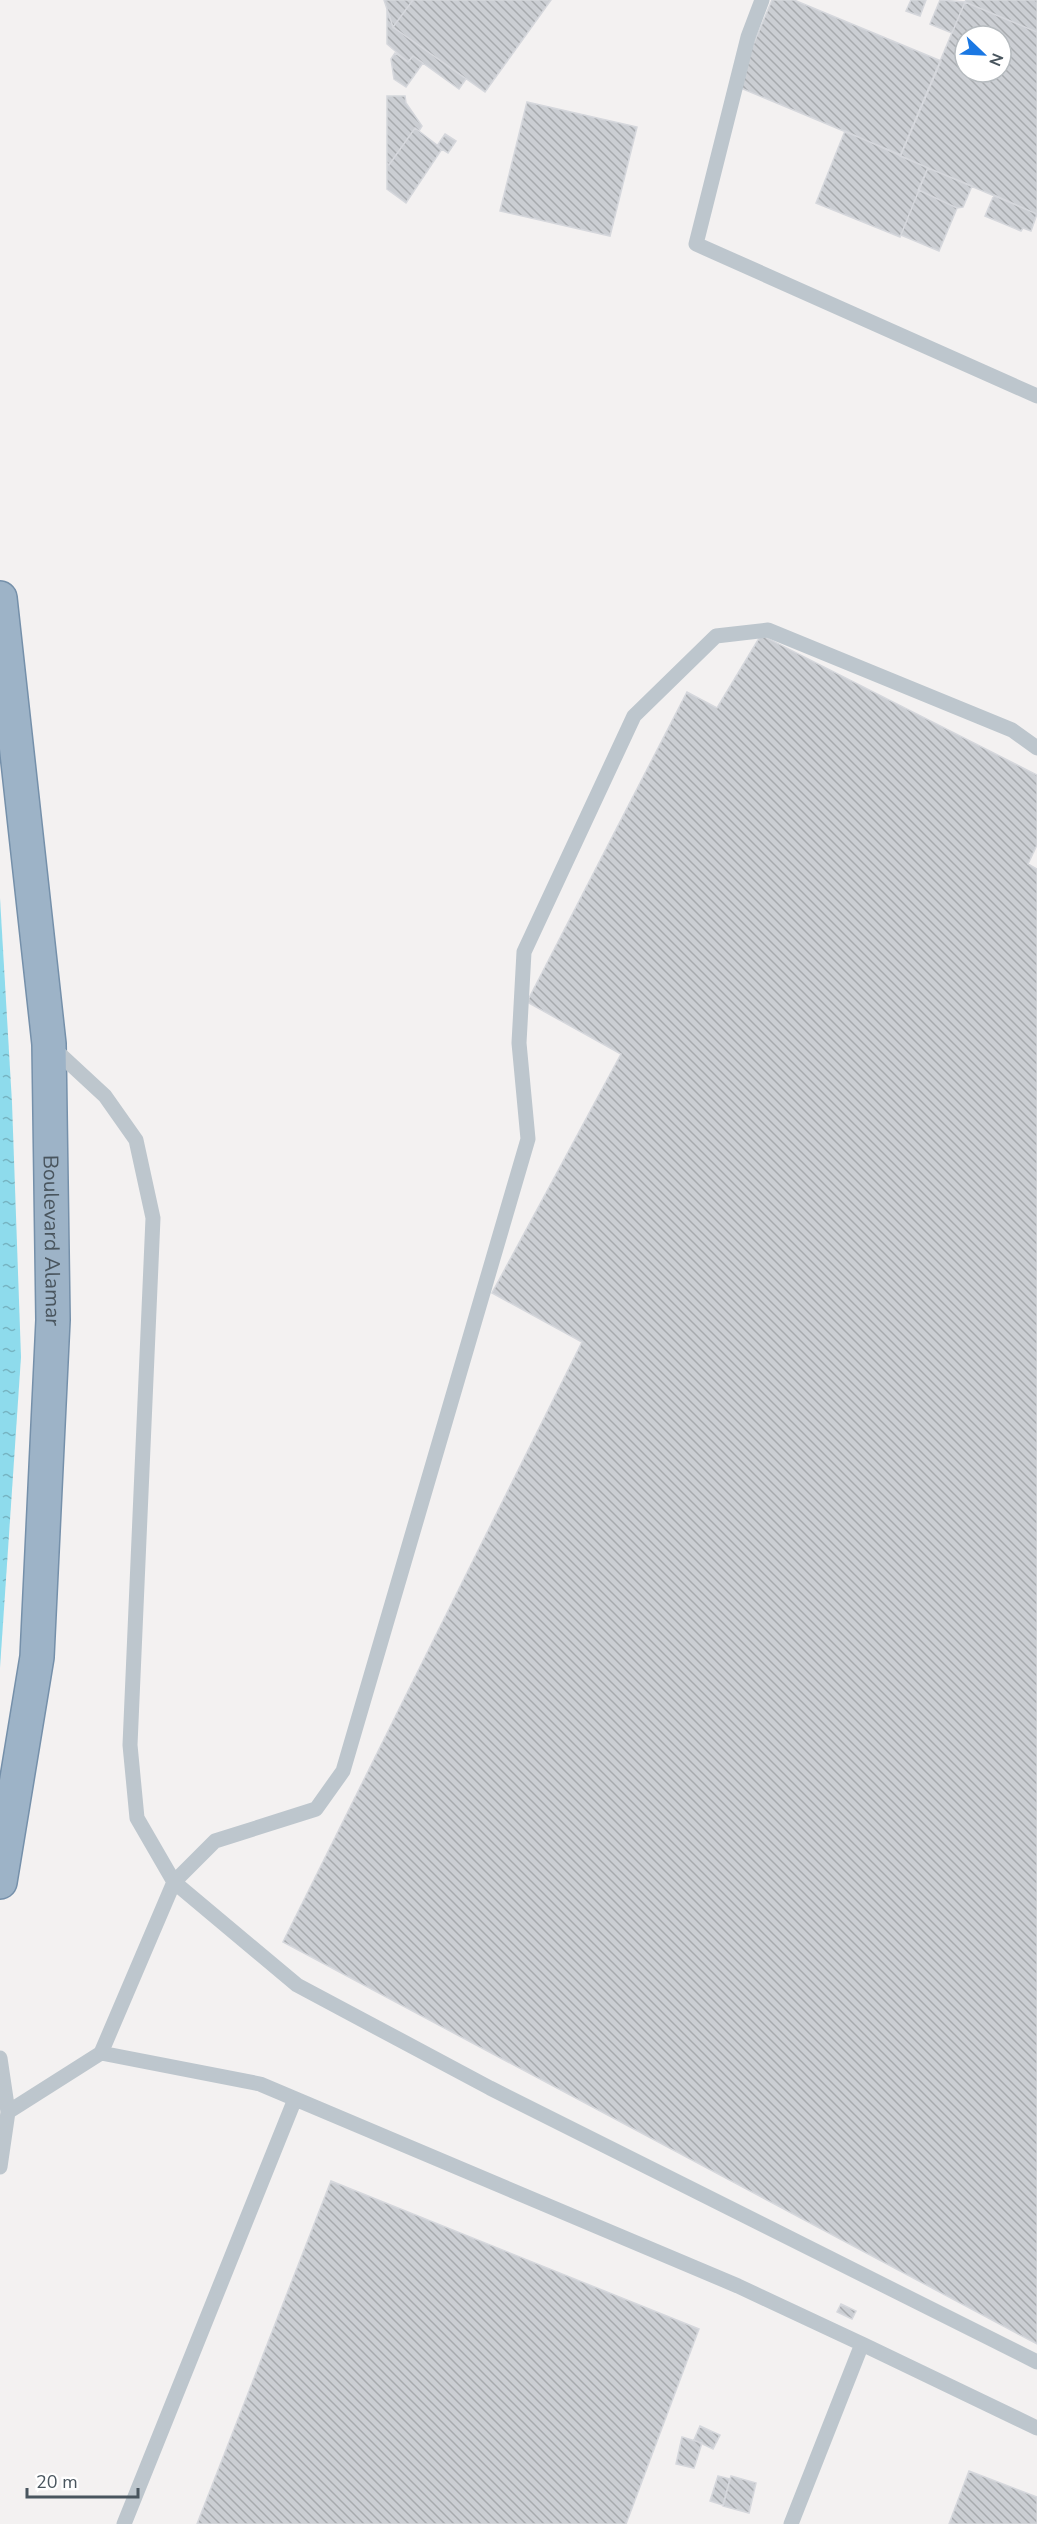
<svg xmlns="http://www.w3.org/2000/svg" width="1037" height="2524" font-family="'Nunito Sans',sans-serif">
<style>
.water{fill:url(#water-ripples)}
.building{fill:url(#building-back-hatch);stroke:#d5d7dc;stroke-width:1.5;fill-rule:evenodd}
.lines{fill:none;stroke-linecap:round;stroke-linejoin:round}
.trunk-casing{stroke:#7590aa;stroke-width:36}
.service{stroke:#bdc6cd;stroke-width:15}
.trunk{stroke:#9db3c7;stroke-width:33}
.labels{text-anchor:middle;stroke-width:6;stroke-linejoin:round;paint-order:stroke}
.street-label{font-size:21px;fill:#49555e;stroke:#fff}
</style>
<defs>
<pattern id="water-ripples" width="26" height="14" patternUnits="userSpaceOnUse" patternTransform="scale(1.5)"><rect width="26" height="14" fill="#8edbec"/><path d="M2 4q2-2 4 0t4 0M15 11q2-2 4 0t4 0" fill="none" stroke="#76b4c2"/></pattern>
<pattern id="building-back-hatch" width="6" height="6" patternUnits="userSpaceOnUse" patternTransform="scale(1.5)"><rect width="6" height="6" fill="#cbced3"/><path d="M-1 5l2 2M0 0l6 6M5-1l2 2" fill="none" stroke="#a7aaae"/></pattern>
</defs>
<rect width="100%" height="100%" fill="#f3f1f1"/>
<!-- water -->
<path class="water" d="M0,898L12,1103L21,1357L0,1668Z"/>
<!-- building -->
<path class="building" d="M384,0H413L393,27Z
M413,0H551L485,92L393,27Z
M772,0H794L941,61L901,155L736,86Z
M911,0H926L920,16L906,11Z
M940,0L965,2L952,33L930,24Z
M966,0H1037V32L965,2Z
M965,2L1037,32V214L900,156ZM965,36H1001V72H965Z
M387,9L393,27L466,79L459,89L413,56L408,62L387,44Z
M395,53L408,62L413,56L423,63L406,87L394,79L391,59Z
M387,96H405L406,103L422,126L419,131L415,128L389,165L387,163Z
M527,102L637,127L610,236L500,211Z
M415,128L442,149L406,203L387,189V163L389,165Z
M845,131L928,168L900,237L816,203Z
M445,134L456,141L448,153L437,146Z
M928,168L972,186L963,207L957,208L918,190Z
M919,190L957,208L939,251L901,235Z
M994,195L1037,214L1031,231L1023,228L1021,231L985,216Z
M761,635L1037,775V845L1028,864L1037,869V2344L283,1942L582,1342L492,1293L621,1054L527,1002L687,692L717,708Z
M331,2181L699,2329L626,2524H197Z
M841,2304L856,2311L852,2319L837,2312Z
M700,2426L720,2435L713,2449L694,2440Z
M682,2437L702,2443L694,2468L676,2464Z
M969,2471L1037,2497V2524H949Z
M718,2476L730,2479L723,2505L710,2501Z
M731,2476L756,2483L749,2513L723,2506Z"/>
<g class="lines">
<!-- trunk casing -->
<g class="trunk-casing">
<g id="trunk">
<path id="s1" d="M0,598L49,1044L53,1320L37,1657L0,1882"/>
</g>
</g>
<!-- service -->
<path class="service" d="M762,0L748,37L696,244L1037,396
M51,1046L105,1096L136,1140L153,1218L130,1745L137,1818L174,1882L297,1985L490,2088L1037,2362
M101,2053L174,1882L215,1841L316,1809L343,1771L528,1139L519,1043L524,952L634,716L716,636L768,630L1012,730L1037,748
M0,2058L8,2112L0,2167
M8,2112L101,2053L260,2084L738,2286L862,2344L791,2524
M862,2344L1037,2428
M124,2524L295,2099"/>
<!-- trunk -->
<use href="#trunk" class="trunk"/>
</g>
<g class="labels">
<!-- street labels -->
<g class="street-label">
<text dy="7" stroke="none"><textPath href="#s1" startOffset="645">Boulevard Alamar</textPath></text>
</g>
</g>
<!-- north arrow -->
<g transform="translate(983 54) rotate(113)"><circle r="28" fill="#ffffff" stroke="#b6bbbf" stroke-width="1.5"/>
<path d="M0-4.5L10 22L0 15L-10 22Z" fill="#1b78e3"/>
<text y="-9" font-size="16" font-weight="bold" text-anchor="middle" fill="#49555e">N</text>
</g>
<!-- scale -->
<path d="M27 2488v9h111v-9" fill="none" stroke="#49555e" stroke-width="3"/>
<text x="36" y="2488" font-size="18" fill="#49555e" stroke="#ffffff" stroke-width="4.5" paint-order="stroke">20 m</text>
</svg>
